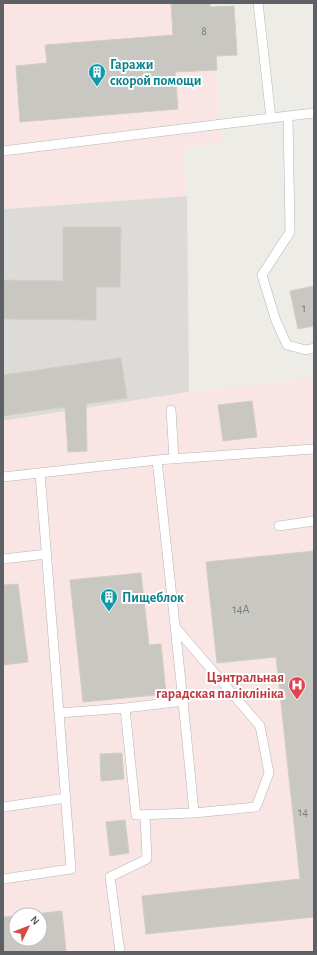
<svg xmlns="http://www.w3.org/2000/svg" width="317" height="955" font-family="'Alegreya Sans',sans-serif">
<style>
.industrial{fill:#dddbd8}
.medical{fill:#f8e5e4;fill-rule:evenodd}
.building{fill:#c9c7c2;stroke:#d2cdc5}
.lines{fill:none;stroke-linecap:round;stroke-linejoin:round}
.service-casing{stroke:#b3b5b9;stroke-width:10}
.service{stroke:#fff;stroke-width:9}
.labels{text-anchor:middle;stroke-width:4;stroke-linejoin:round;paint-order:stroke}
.number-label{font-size:12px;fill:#787a7c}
.culture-label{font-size:14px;font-weight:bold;fill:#0d838f;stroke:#fff;text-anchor:start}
.health-label{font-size:14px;font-weight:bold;fill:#be3a42;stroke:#fff;text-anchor:end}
</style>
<rect width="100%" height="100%" fill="#eeece6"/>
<!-- industrial -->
<path class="industrial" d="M187,196L189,392L3,421V209Z"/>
<!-- medical -->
<path class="medical" d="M3,3H210V7L234,6L237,55L216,56L222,143L183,148L187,196L3,209Z
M314,378V952H3V421L189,392ZM16,915H40V939H16Z"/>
<!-- building -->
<path class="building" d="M171,3H210V7L234,6L237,55L216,56L217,70L175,72L178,109L20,122L16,66L47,63L45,45L173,35Z
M63,227H121L120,287H96V320L3,319V280L63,281Z
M314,286V326L298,329L290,291Z
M121,358L127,398L86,404L87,451L68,452L65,407L3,416V375Z
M252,401L257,437L223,441L218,405Z
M314,551V917L146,934L142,896L300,879L276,657L217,663L206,562Z
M141,573L149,645L161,644L166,694L83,702L70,580Z
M18,584L28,662L3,665V585Z
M122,753L124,779L101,781L100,754Z
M125,820L129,853L110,856L106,822Z
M62,911L66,952H3V917L16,916V939H40V915H25Z"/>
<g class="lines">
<!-- service casing -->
<g class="service-casing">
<path id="service" d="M258,3L271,118
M288,116L290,232L262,275L276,321L287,345L306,350L314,348
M3,151L271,118L314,113
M171,410L174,459
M157,460C170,578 183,695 194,813L256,807L269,773L260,726L175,627
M40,473L59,713L125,708L184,701
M3,477L157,460L314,449
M279,526L314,521
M3,559L47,554
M125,708L136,815L194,813
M3,807L66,798
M3,879L71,869L59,713
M120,952L110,877L147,859L145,815"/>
</g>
<!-- service -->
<use href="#service" class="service"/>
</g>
<!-- icons -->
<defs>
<g id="building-pin" transform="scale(0.9)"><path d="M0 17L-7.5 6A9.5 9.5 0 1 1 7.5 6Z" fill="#0f9aa8" stroke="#fff"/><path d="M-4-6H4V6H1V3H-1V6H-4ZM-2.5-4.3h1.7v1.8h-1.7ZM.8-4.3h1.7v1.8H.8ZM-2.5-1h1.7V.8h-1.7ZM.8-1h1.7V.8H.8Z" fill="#fff"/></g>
<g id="hospital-pin" transform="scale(0.9)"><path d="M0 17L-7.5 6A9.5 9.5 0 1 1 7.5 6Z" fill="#e0444e" stroke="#fff"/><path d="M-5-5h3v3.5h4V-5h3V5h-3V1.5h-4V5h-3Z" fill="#fff"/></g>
</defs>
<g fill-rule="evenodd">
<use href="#building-pin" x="97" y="72"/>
<use href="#building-pin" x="109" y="597"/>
<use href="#hospital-pin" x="297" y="685"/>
</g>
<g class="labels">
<!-- number labels -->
<g class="number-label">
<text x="204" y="35">8</text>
<text x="304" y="312">1</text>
<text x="241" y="613">14А</text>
<text x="303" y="816">14</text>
</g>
<!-- culture labels -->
<g class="culture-label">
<text x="110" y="69">Гаражи<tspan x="110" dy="16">скорой помощи</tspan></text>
<text x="122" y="602">Пищеблок</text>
</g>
<!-- health labels -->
<g class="health-label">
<text x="284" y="682">Цэнтральная<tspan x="284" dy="16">гарадская паліклініка</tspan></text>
</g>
</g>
<!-- border -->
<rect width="317" height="955" fill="none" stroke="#5d6064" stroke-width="8"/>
<!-- north arrow -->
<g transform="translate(28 927) rotate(47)"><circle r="19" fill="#ffffff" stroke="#bebfc1"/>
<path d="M0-3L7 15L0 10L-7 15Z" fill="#d54c44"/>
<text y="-6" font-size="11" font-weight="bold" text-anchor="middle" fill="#5d6064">N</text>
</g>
</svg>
